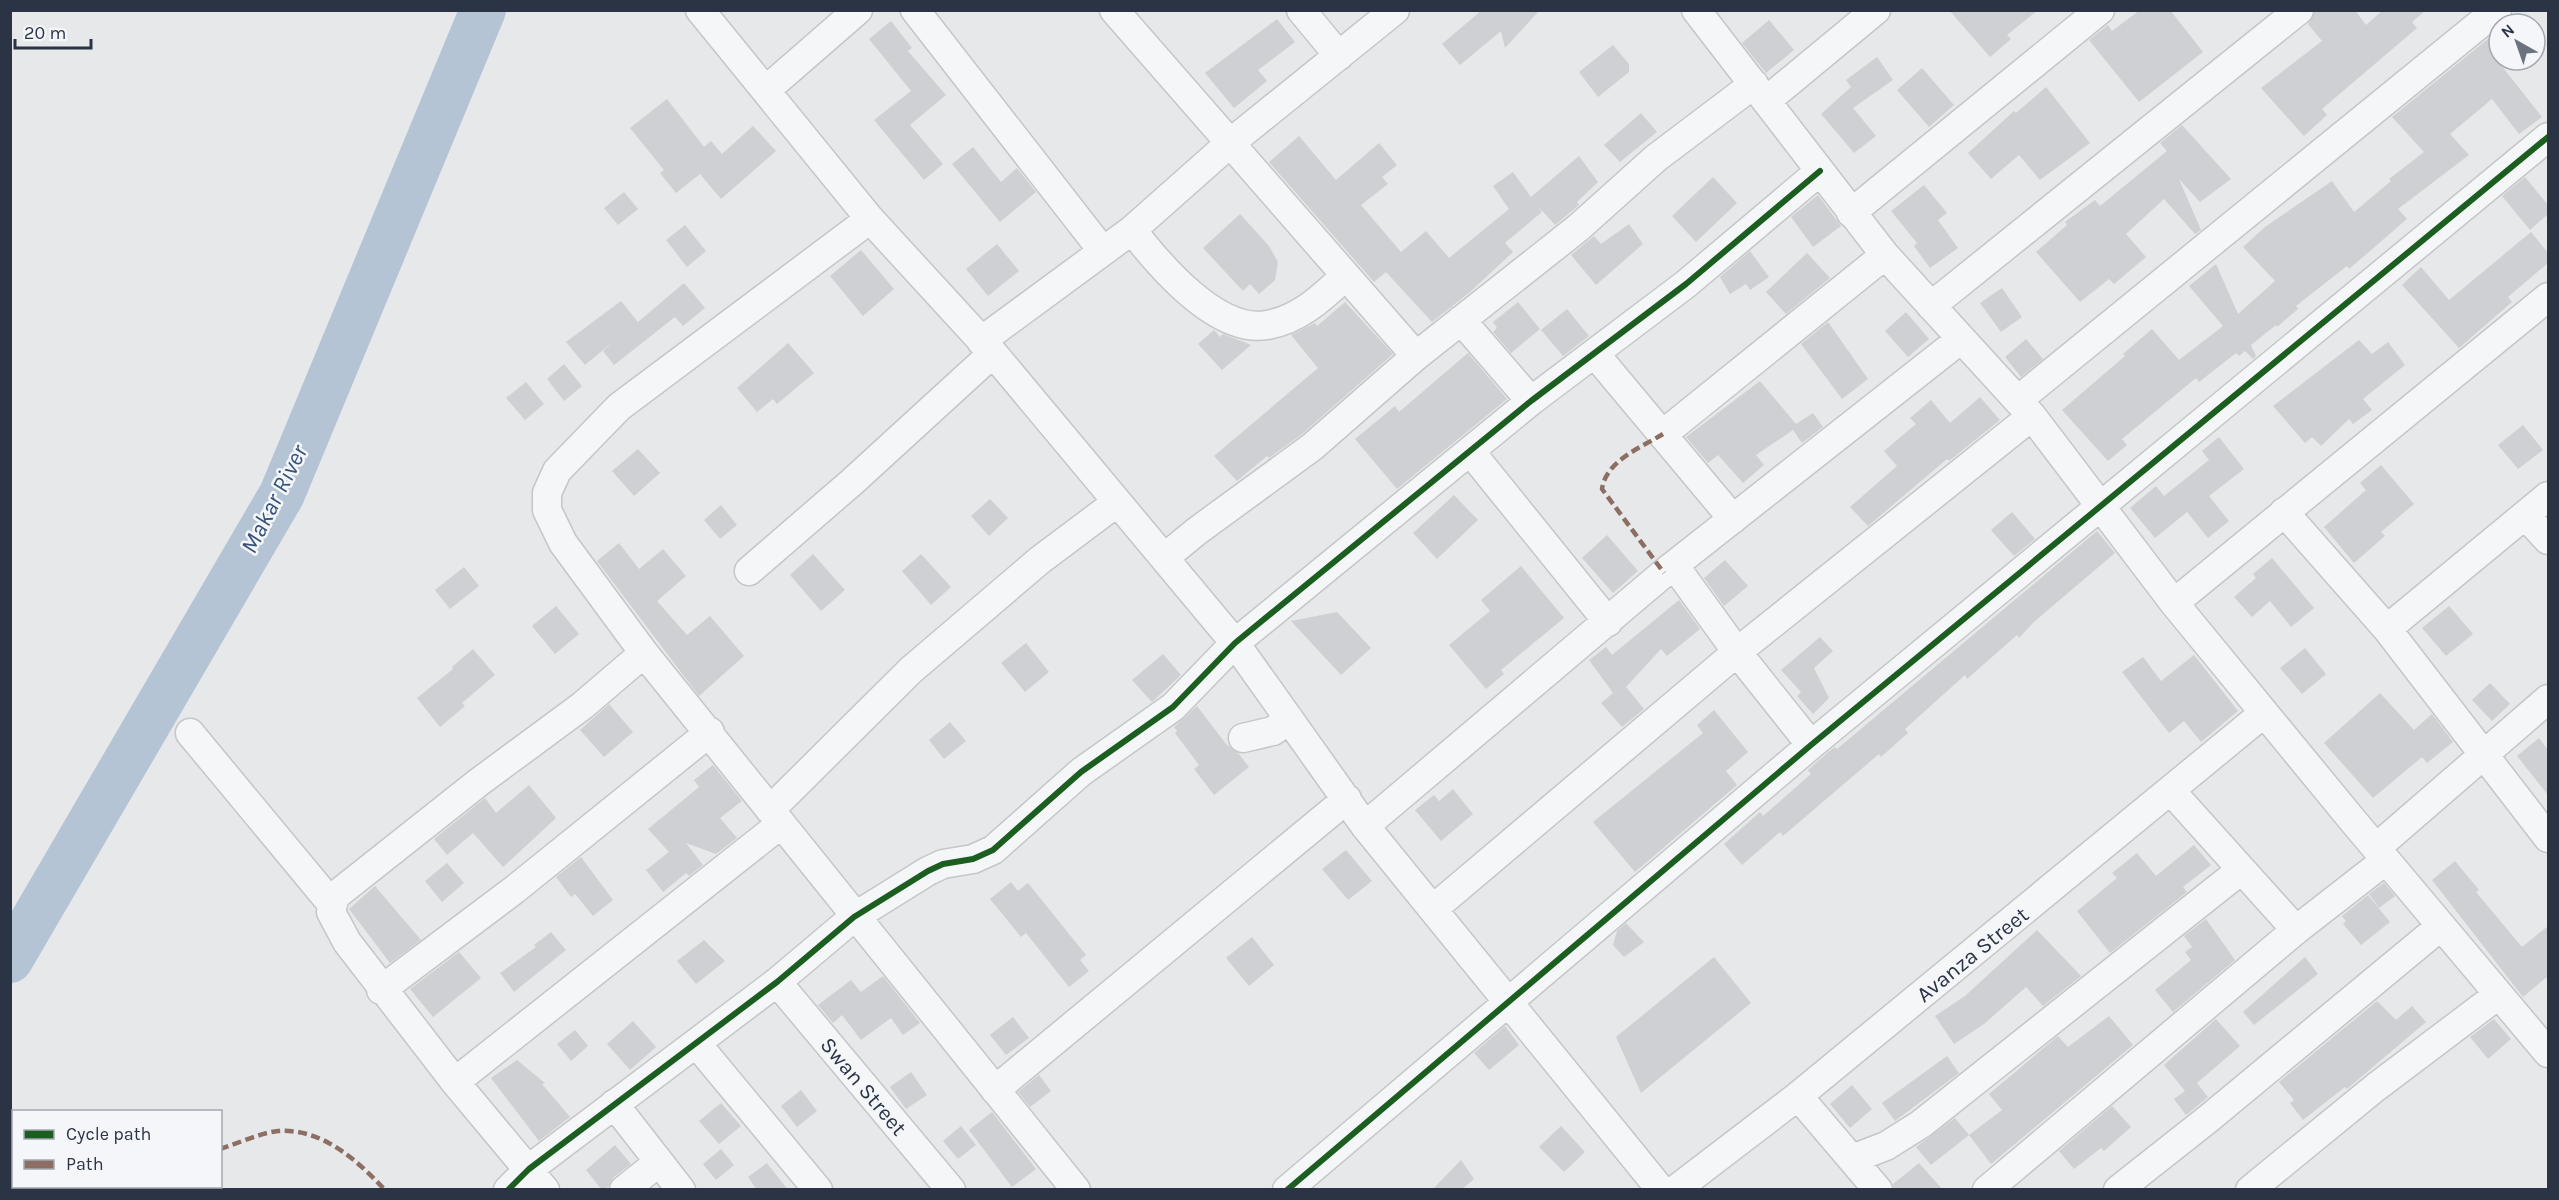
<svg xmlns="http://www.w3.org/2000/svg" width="2559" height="1200" font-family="Karla,sans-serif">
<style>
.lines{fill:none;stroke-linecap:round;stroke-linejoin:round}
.river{stroke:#b4c4d5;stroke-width:46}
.building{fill:#ced0d3}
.street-casing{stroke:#c4c6c8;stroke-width:31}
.street{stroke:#f5f6f7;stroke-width:28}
.quiet{stroke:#8d6e63;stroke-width:4.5;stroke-dasharray:9 4.5;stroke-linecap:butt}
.cycleway-casing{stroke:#f4f6f9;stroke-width:10}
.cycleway{stroke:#1b5e20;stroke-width:6}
.labels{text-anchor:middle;stroke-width:5;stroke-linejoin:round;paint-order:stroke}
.street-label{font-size:22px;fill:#2b3445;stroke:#f4f6f9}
.water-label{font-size:24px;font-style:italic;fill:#34527a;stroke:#f4f6f9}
</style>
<rect width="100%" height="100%" fill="#e6e8ea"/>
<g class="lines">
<!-- river -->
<path class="river" d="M10,960L282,494L483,10"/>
</g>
<!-- building -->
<path class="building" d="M1482,10H1540L1505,48L1501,31L1460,65L1442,44Z
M1949,10H2038L2007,35L2011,39L1990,57Z
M2140,10H2170L2203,52L2139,102L2089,40L2108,25L2112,31Z
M2315,10H2355L2366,25L2383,10H2426L2412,22L2417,28L2322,109L2327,115L2304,136L2261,88L2322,41L2308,24Z
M1277,19L1295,42L1258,70L1267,81L1234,108L1205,73Z
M1769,20L1794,50L1766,73L1742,43Z
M891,21L912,48L908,51L946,95L910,125L943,164L924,180L874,120L911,91L869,39Z
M2499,30L2497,60L2542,117L2519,134L2492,99L2450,134L2469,155L2398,209L2407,219L2349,269L2347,266L2296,306L2298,309L2277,327L2276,325L2251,345L2256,356L2253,359L2245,351L2239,356L2236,353L2199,382L2196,378L2122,439L2127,445L2108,461L2062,410L2125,356L2123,354L2152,329L2179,360L2223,326L2189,286L2216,264L2238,314L2275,281L2243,247L2265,227L2332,181L2354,212L2391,181L2389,179L2424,152L2392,117Z
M1613,45L1629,64V72L1598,97L1579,72Z
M1877,57L1893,80L1853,108L1876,136L1854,153L1821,114L1851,87L1846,80Z
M1922,68L1954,105L1929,127L1897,90Z
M2046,87L2090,143L2040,180L2019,155L1991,179L1968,153L2014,111L2016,113Z
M667,99L704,147L711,141L722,154L753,126L776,151L721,199L700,174L676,193L660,173L664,170L630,128Z
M1641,113L1657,132L1620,162L1604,145Z
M2182,125L2231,179L2200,202L2179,179L2201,230L2195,234L2164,199L2126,234L2146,257L2114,284L2109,279L2080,302L2036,252L2067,225L2065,222L2095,200L2100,206L2167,151L2160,143Z
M1299,136L1336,180L1379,143L1397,165L1382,177L1388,184L1361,205L1401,252L1426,231L1449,258L1509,209L1493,186L1513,172L1531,197L1579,156L1598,182L1577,202L1579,205L1555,225L1537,205L1542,212L1505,243L1513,252L1470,292L1432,322L1386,272L1374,282L1269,162Z
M973,147L1001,182L1017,168L1036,192L1000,222L952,164Z
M1713,177L1737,203L1696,242L1672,216Z
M2525,177L2548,205V214L2530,230L2502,196Z
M1924,185L1947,213L1938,220L1958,248L1930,268L1914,246L1917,243L1891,211Z
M624,192L638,209L618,225L604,208Z
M1818,195L1841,226L1813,247L1791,217Z
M1240,214L1269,246L1278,262L1275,280L1259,294L1250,284L1243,291L1203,248Z
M1629,224L1643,244L1596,285L1571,255L1594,236L1601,244Z
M685,225L706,251L687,267L666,240Z
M2531,232L2548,253V263L2508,297L2512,302L2459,348L2402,285L2421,267L2449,300Z
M997,244L1019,271L988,296L966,269Z
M861,250L894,289L863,316L830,276Z
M1750,251L1769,277L1750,290L1746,284L1730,294L1720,277Z
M1807,253L1830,278L1786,314L1766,292Z
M684,283L705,308L683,326L675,317L614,365L603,351L615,340L585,365L566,342L621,301L638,322Z
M2002,288L2022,317L2001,332L1980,303Z
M1345,302L1393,354L1302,434L1269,458L1267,456L1237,481L1214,456L1318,368L1291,335L1315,323L1317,326Z
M1518,302L1540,329L1511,353L1493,332L1497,328L1493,322Z
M1567,309L1589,336L1563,356L1541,330Z
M1906,312L1929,339L1908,357L1885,331Z
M1828,322L1868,379L1842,399L1801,344Z
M1214,330L1220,337L1223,334L1251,345L1222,370L1198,344Z
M2026,339L2043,359L2021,377L2005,357Z
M2359,340L2372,354L2388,342L2405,365L2363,399L2372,410L2353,424L2349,419L2321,446L2312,437L2305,443L2273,406Z
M788,343L814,373L777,404L773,399L757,412L737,388Z
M1468,353L1507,399L1397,489L1355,439L1395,406L1399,412Z
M564,364L582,386L564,401L547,379Z
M1760,381L1796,424L1813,413L1823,427L1802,443L1793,430L1756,455L1764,465L1743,483L1718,455L1708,463L1686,437Z
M526,382L544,404L525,420L506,398Z
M1980,397L2000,420L1949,461L1947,459L1868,526L1850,507L1897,466L1884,451L1916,424L1910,418L1931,400L1950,423Z
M2523,425L2543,450L2518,469L2498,445Z
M2219,437L2244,469L2209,496L2229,521L2208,538L2187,512L2155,538L2130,508L2156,486L2164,496L2209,460L2202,451Z
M638,449L660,473L634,496L612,471Z
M2381,465L2414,504L2381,532L2385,536L2354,563L2324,527L2366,490L2360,483Z
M1454,495L1478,520L1437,559L1413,533Z
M990,499L1008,518L989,536L971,516Z
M721,505L737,525L720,539L704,520Z
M2012,512L2035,539L2014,556L1991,530Z
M2097,531L2115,553L2035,621L2019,638L2017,635L1967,679L1965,675L1905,729L1908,733L1881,757L1879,754L1783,836L1780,832L1742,865L1724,844L1760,812L1763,816L1811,774L1808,770L1827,753L1835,747L1837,749Z
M1607,535L1638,571L1613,593L1582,558Z
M619,543L639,569L663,549L686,576L657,601L687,635L710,616L744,656L699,696L597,561Z
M813,554L845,590L821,611L790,575Z
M921,554L951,587L931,605L902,571Z
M2272,558L2314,608L2291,627L2270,601L2252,617L2234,597L2256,578L2253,574Z
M1725,560L1748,586L1724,606L1704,578Z
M1521,566L1564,618L1501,670L1504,674L1486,689L1449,645L1490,611L1481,600Z
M464,567L479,586L450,609L435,590Z
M1679,600L1700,629L1667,656L1661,649L1626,687L1644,709L1622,727L1601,703L1613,693L1589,660L1606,647L1612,655Z
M556,606L579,634L555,654L532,626Z
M2449,606L2473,634L2446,656L2422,628Z
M1337,612L1371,648L1341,675L1291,621Z
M1820,637L1833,651L1814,668L1829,698L1813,714L1797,696L1801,692L1781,670Z
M1026,643L1049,672L1025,692L1001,663Z
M2305,648L2326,674L2302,694L2280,668Z
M473,649L495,675L462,703L465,706L440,727L417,698L453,669L452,667Z
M1163,654L1181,675L1152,702L1132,680Z
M2194,655L2238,711L2201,742L2184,721L2169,733L2122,672L2143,657L2161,681Z
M2490,683L2510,704L2492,721L2472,700Z
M2380,693L2414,730L2432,714L2453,742L2427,763L2422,757L2373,798L2324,743Z
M609,704L633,732L604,757L580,730Z
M1197,706L1226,744L1239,754L1249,767L1214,795L1194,769L1199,765L1175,733L1177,731L1174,727Z
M1714,710L1748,752L1726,771L1737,785L1635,872L1593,822L1703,733L1697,725Z
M950,722L966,741L944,759L929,740Z
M2539,738L2548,750V795L2517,756Z
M713,765L742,801L720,818L737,838L716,854L686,843L703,865L689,876L686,873L663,892L646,870L669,852L648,829L699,787L694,780Z
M529,785L556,818L503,867L473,833L447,855L434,839L485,798L496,813Z
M1453,789L1473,814L1441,841L1415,810L1434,795L1439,801Z
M2194,845L2211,865L2183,887L2187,892L2110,953L2077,911L2117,878L2112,873L2137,853L2156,876Z
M1346,850L1372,881L1348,900L1322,869Z
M581,857L613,900L593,916L575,894L571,897L556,877Z
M2455,861L2479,890L2476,892L2522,947L2548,926V976L2523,997L2432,880Z
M447,863L464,883L442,902L425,881Z
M1011,882L1018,891L1028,883L1086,955L1080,960L1089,971L1069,987L1026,933L1021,937L990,899Z
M2384,883L2395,896L2379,908L2369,894Z
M375,886L421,940L390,963L349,909Z
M2368,895L2390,922L2361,945L2343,924L2346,921L2342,916Z
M2206,919L2235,960L2173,1012L2155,990L2191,960L2185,952L2192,947L2184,936Z
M1626,923L1644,942L1624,957L1613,945L1617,931Z
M2037,930L2081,976L2043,1006L2026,987L1984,1024L1954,1044L1935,1016L1965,996Z
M551,932L566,950L514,992L500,973L536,947L534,945Z
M1252,937L1274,965L1249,986L1226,958Z
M704,940L725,961L696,984L677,961Z
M459,952L481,978L433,1017L410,989Z
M1714,957L1751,1003L1641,1093L1616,1037Z
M2305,957L2318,974L2254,1025L2243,1012Z
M883,976L920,1023L903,1035L891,1018L861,1040L842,1015L833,1023L818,1005L851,980L861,992Z
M2377,1001L2396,1020L2412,1006L2426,1022L2347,1089L2345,1087L2303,1120L2290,1103L2294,1100L2279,1082Z
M2109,1016L2133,1045L1991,1164L1969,1135L2002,1110L1989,1094L2058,1036L2068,1047Z
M1013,1017L1029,1038L1006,1055L990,1035Z
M2216,1019L2240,1046L2197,1083L2208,1097L2186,1115L2174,1099L2185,1091L2164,1065Z
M2494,1019L2511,1039L2488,1059L2470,1037Z
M633,1021L656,1047L630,1070L607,1044Z
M1505,1026L1519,1045L1489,1070L1474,1053Z
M575,1030L588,1046L571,1061L557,1044Z
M1947,1056L1959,1073L1895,1121L1882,1103Z
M517,1060L545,1083L542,1084L570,1117L539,1141L491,1078Z
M911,1072L927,1095L906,1109L890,1087Z
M1039,1075L1051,1091L1030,1107L1018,1092Z
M1852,1085L1872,1109L1850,1128L1830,1104Z
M801,1090L817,1111L797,1127L781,1106Z
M721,1103L741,1126L719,1144L699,1121Z
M2112,1106L2131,1127L2104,1151L2101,1148L2074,1169L2059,1151Z
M992,1112L1036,1169L1012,1187L969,1130Z
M1955,1118L1969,1135L1931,1165L1916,1147Z
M961,1126L976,1145L958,1159L943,1141Z
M1561,1126L1585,1152L1564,1172L1539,1147Z
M615,1145L631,1164L614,1177L608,1187L602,1190L586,1170Z
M721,1149L734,1165L716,1180L703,1164Z
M1461,1160L1474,1179L1461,1190H1432Z
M767,1163L788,1190H757L748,1177Z
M1919,1163L1943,1190H1894L1893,1184Z"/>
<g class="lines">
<!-- street casing -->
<g class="street-casing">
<path id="street" d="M700,10L870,219L993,353L1235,643L1365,826L1661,1190
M915,10L1102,250
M1114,10L1416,356
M1301,10L1339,56
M1696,10L1885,255L2032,416L2174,603L2354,822L2548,1053
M766,90L858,10
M1766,101L1876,10
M1851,213L2100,10
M870,219L619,407L557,471L547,493V510L563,543L644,653L1076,1190
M1132,230C1159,265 1217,334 1267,325C1298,320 1322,298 1344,277
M1931,306L2299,10
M1461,320L1531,401
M981,341L1132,230L1229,144L1395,10
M1595,354L1733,519
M2018,400L2497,10
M1663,434L1885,255
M1470,451L1608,622
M2284,512L2387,629L2548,838
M2525,515L2548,540
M1164,558L1197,531L1312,447L1416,356L1578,228L1656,158L1754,84
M1674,565L1737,652L1811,745
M749,571L852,482L993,353
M2174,603L2548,297
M2387,629L2548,496
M190,733L331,903
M1243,738L1273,731L1289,719
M2171,791L2296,930
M770,810L911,670L1040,560L1116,503
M1365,826L1664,573L1961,339
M2376,848L2548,699
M1433,909L1737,652L2032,416
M777,982L951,1190
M381,990L514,890L710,732
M696,1043L818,1190
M455,1082L781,824
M995,1090L1347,799
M1798,1096L1878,1190
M614,1104L681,1190
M1852,1159L1886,1146L1921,1124L2241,870
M508,1190L529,1169L777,982L854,917L928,871L943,864L973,859L993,850L1081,772L1173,707L1235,643L1323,571L1531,401L1686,284L1820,171
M545,1190L455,1082L347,942L331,912L335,896L479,782L582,706L644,653
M624,1190L659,1162
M1287,1190L1811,745L2548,137
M1675,1190L1798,1096L2264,713
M1987,1190L2296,930L2386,860
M2118,1190L2208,1119L2441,926
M2250,1190L2376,1087L2498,995"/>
</g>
<!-- street -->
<use href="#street" class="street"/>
<!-- quiet -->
<path class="quiet" d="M1663,434C1640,448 1606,461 1602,489L1664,573
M220,1149C239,1143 260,1133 278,1131C322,1128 357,1160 385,1190
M186,1190L188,1186"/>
<!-- cycleway casing -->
<g class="cycleway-casing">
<path id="cycleway" d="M508,1190L529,1169L777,982L854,917L928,871L943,864L973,859L993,850L1081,772L1173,707L1235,643L1323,571L1531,401L1686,284L1820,171
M1287,1190L1811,745L2548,137"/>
</g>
<!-- cycleway -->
<use href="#cycleway" class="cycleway"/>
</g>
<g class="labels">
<!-- street labels -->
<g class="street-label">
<text transform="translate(1972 954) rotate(-39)" y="8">Avanza Street</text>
<text transform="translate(864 1086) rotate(50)" y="8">Swan Street</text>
</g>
<!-- water labels -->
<g class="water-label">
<text transform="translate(274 499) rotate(-63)" y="8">Makar River</text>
</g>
</g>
<!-- border -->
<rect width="2559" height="1200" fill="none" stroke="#2b3445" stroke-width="24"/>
<!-- legend -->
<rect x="12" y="1110" width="210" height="78" fill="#f4f6f9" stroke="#a4a8b1" stroke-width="1.5"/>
<rect x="24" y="1130" width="30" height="9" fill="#1b5e20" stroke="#a4a8b1" stroke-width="1.5"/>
<text x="66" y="1140" font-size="18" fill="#2b3445">Cycle path</text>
<rect x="24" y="1160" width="30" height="9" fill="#8d6e63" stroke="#a4a8b1" stroke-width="1.5"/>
<text x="66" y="1170" font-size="18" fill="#2b3445">Path</text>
<!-- north arrow -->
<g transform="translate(2517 42) rotate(320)"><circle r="28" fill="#f4f6f9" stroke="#a4a8b1" stroke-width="1.5"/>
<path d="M0-4.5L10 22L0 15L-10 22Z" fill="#6c737f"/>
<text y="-9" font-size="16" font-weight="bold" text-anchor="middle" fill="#2b3445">N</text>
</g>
<!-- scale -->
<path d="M15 39v9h76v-9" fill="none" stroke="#2b3445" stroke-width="3"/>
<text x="24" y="39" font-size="18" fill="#2b3445" stroke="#f4f6f9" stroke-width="4.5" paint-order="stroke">20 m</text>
</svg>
